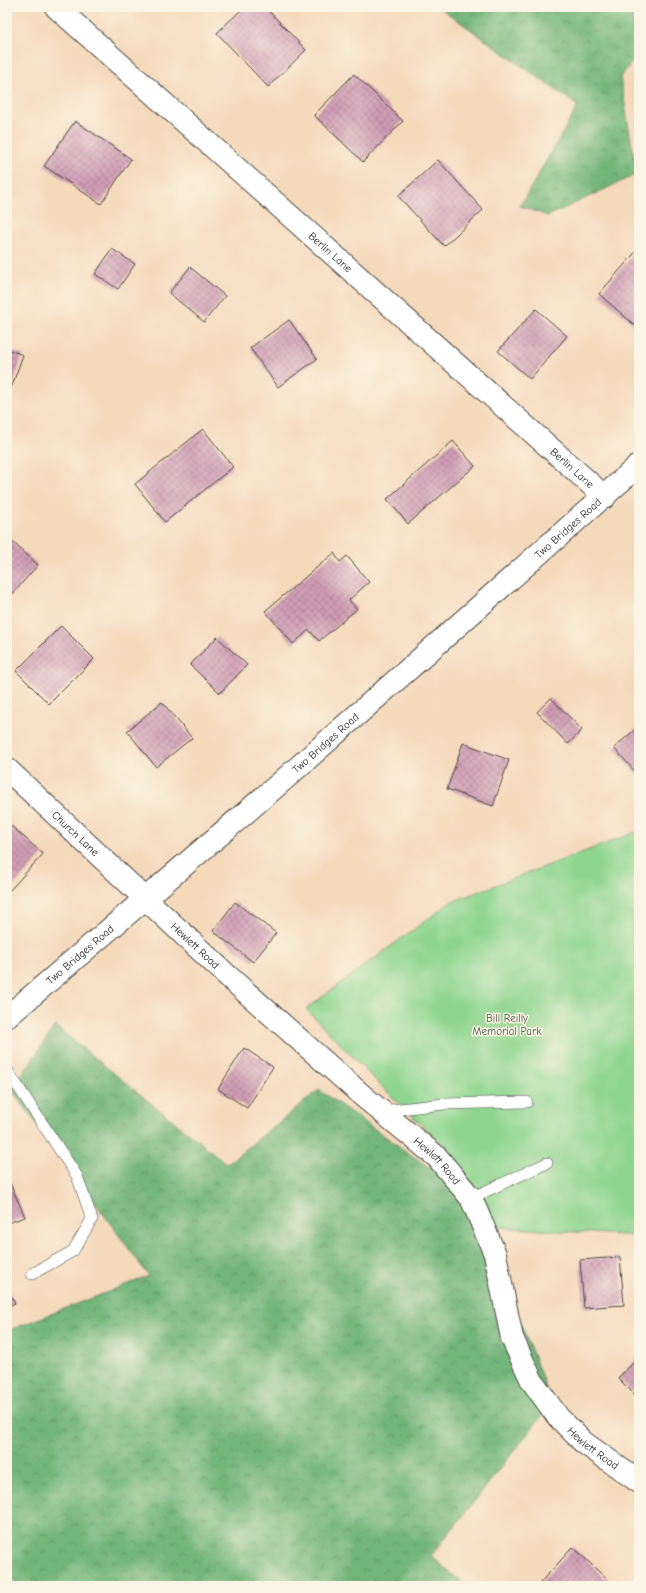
<svg xmlns="http://www.w3.org/2000/svg" width="646" height="1593" font-family="'Comic Neue',sans-serif">
<style>
.forest{fill:url(#forest-crowns);stroke:#4f7052}
.park{fill:#8fd590;stroke:#5d805e}
.building{fill:url(#building-cross-hatch)}
.lines{fill:none;stroke-linecap:round;stroke-linejoin:round}
.lane-casing{stroke:#494541;stroke-width:12}
.street-casing{stroke:#494541;stroke-width:24}
.lane{stroke:#fff;stroke-width:11}
.street{stroke:#fff;stroke-width:22}
.labels{text-anchor:middle;stroke-width:3;stroke-linejoin:round;paint-order:stroke}
.street-label{font-size:11px;fill:#2b2b2b;stroke:#fcf5e5}
.park-label{font-size:11px;fill:#445644;stroke:#fcf5e5}
</style>
<defs>
<pattern id="forest-crowns" width="20" height="18" patternUnits="userSpaceOnUse"><rect width="20" height="18" fill="#73b67a"/><path d="M2 6a3 3 0 1 1 6 0M12 15a3 3 0 1 1 6 0" fill="none" stroke="#5f9464"/></pattern>
<pattern id="building-cross-hatch" width="8" height="8" patternUnits="userSpaceOnUse"><rect width="8" height="8" fill="#d19eb6"/><path d="M0 0l8 8M0 8l8-8" fill="none" stroke="#aa8194"/></pattern>
</defs>
<rect width="100%" height="100%" fill="#fcf5e5"/>
<filter id="ink" filterUnits="userSpaceOnUse"><feTurbulence type="fractalNoise" baseFrequency=".025" numOctaves="2"/><feDisplacementMap in="SourceGraphic" scale="8" xChannelSelector="R" yChannelSelector="G"/><feConvolveMatrix kernelMatrix="1 2 1 2 8 2 1 2 1" color-interpolation-filters="sRGB"/></filter>
<filter id="wash" filterUnits="userSpaceOnUse"><feTurbulence type="fractalNoise" baseFrequency=".012" numOctaves="4" result="noise"/><feDisplacementMap in="SourceGraphic" scale="16" xChannelSelector="R" yChannelSelector="G"/><feGaussianBlur stdDeviation="0.9" result="paint"/><feColorMatrix in="noise" values="0 0 0 0 0 0 0 0 0 0 0 0 0 0 0 0 0 1.4 0 .05"/><feComposite in="paint" operator="in"/></filter>
<g filter="url(#wash)">
<rect width="100%" height="100%" fill="#f4d9bb"/>
<!-- forest -->
<path class="forest" d="M439,7H639V54L620,77L637,174L548,216L520,206L578,106Z
M55,1026L227,1164L319,1090L471,1197L552,1403L431,1556L466,1586H7V1331L149,1276L12,1090Z"/>
<!-- park -->
<path class="park" d="M639,831V1236L495,1227L480,1198L447,1149L378,1083L306,1009L451,902Z"/>
<g id="blocks">
<!-- building -->
<path class="building" d="M244,7H265L306,50L268,87L217,33Z
M354,74L403,121L363,162L314,115Z
M75,121L131,159L101,204L44,166Z
M438,160L483,210L444,246L398,196Z
M639,248V329L599,294Z
M112,249L135,264L118,289L95,274Z
M190,267L225,296L204,322L169,293Z
M536,309L567,336L530,379L498,351Z
M289,320L317,359L278,387L250,348Z
M7,349L23,355L9,394L7,393Z
M203,429L233,467L165,522L135,484Z
M453,441L475,466L408,524L387,499Z
M7,537L38,565L7,600Z
M334,553L340,562L347,556L369,582L349,600L357,609L319,641L309,630L293,644L265,611Z
M61,626L94,659L49,704L16,671Z
M217,637L247,665L220,693L190,665Z
M551,698L582,730L568,744L537,712Z
M162,702L192,738L156,767L127,731Z
M639,726V776L614,748Z
M463,743L509,760L493,806L447,789Z
M8,823L43,854L10,890L7,888Z
M235,902L276,933L253,962L213,931Z
M244,1048L273,1067L247,1108L218,1089Z
M7,1176L25,1217L7,1223Z
M620,1257L624,1305L584,1308L580,1260Z
M7,1288L15,1303L7,1307Z
M639,1357V1399L618,1378Z
M573,1547L614,1586H537Z"/>
</g>
</g>
<g filter="url(#ink)">
<use href="#blocks" fill-opacity="0" stroke="#494541" stroke-width="1"/>
<g class="lines">
<!-- lane casing -->
<g class="lane-casing">
<path id="lane" d="M7,1070L77,1176L92,1219L73,1251L32,1274
M382,1111L444,1104L527,1102
M471,1198L547,1163"/>
</g>
<!-- street casing -->
<g class="street-casing">
<g id="street">
<path id="s1" d="M56,7L605,497"/>
<path id="s2" d="M7,769L230,978L364,1097L437,1157L471,1198L495,1254L512,1338L532,1381L558,1417L583,1442L639,1482"/>
<path id="s3" d="M7,1017L279,784L639,465"/>
</g>
</g>
<!-- lane -->
<use href="#lane" class="lane"/>
<!-- street -->
<use href="#street" class="street"/>
</g>
</g>
<g class="labels">
<!-- street labels -->
<g class="street-label">
<text dy="4" stroke="none"><textPath href="#s1" startOffset="368">Berlin Lane</textPath></text>
<text dy="4" stroke="none"><textPath href="#s1" startOffset="692">Berlin Lane</textPath></text>
<text dy="4" stroke="none"><textPath href="#s3" startOffset="744">Two Bridges Road</textPath></text>
<text dy="4" stroke="none"><textPath href="#s3" startOffset="420">Two Bridges Road</textPath></text>
<text dy="4" stroke="none"><textPath href="#s2" startOffset="94">Church Lane</textPath></text>
<text dy="4" stroke="none"><textPath href="#s2" startOffset="258">Hewlett Road</textPath></text>
<text dy="4" stroke="none"><textPath href="#s3" startOffset="96">Two Bridges Road</textPath></text>
<text dy="4" stroke="none"><textPath href="#s2" startOffset="582">Hewlett Road</textPath></text>
<text dy="4" stroke="none"><textPath href="#s2" startOffset="918">Hewlett Road</textPath></text>
</g>
<!-- park labels -->
<g class="park-label">
<text x="507" y="1022">Bill Reilly<tspan x="507" dy="13">Memorial Park</tspan></text>
</g>
</g>
<!-- margin -->
<rect width="646" height="1593" fill="none" stroke="#fcf5e5" stroke-width="24"/>
</svg>
